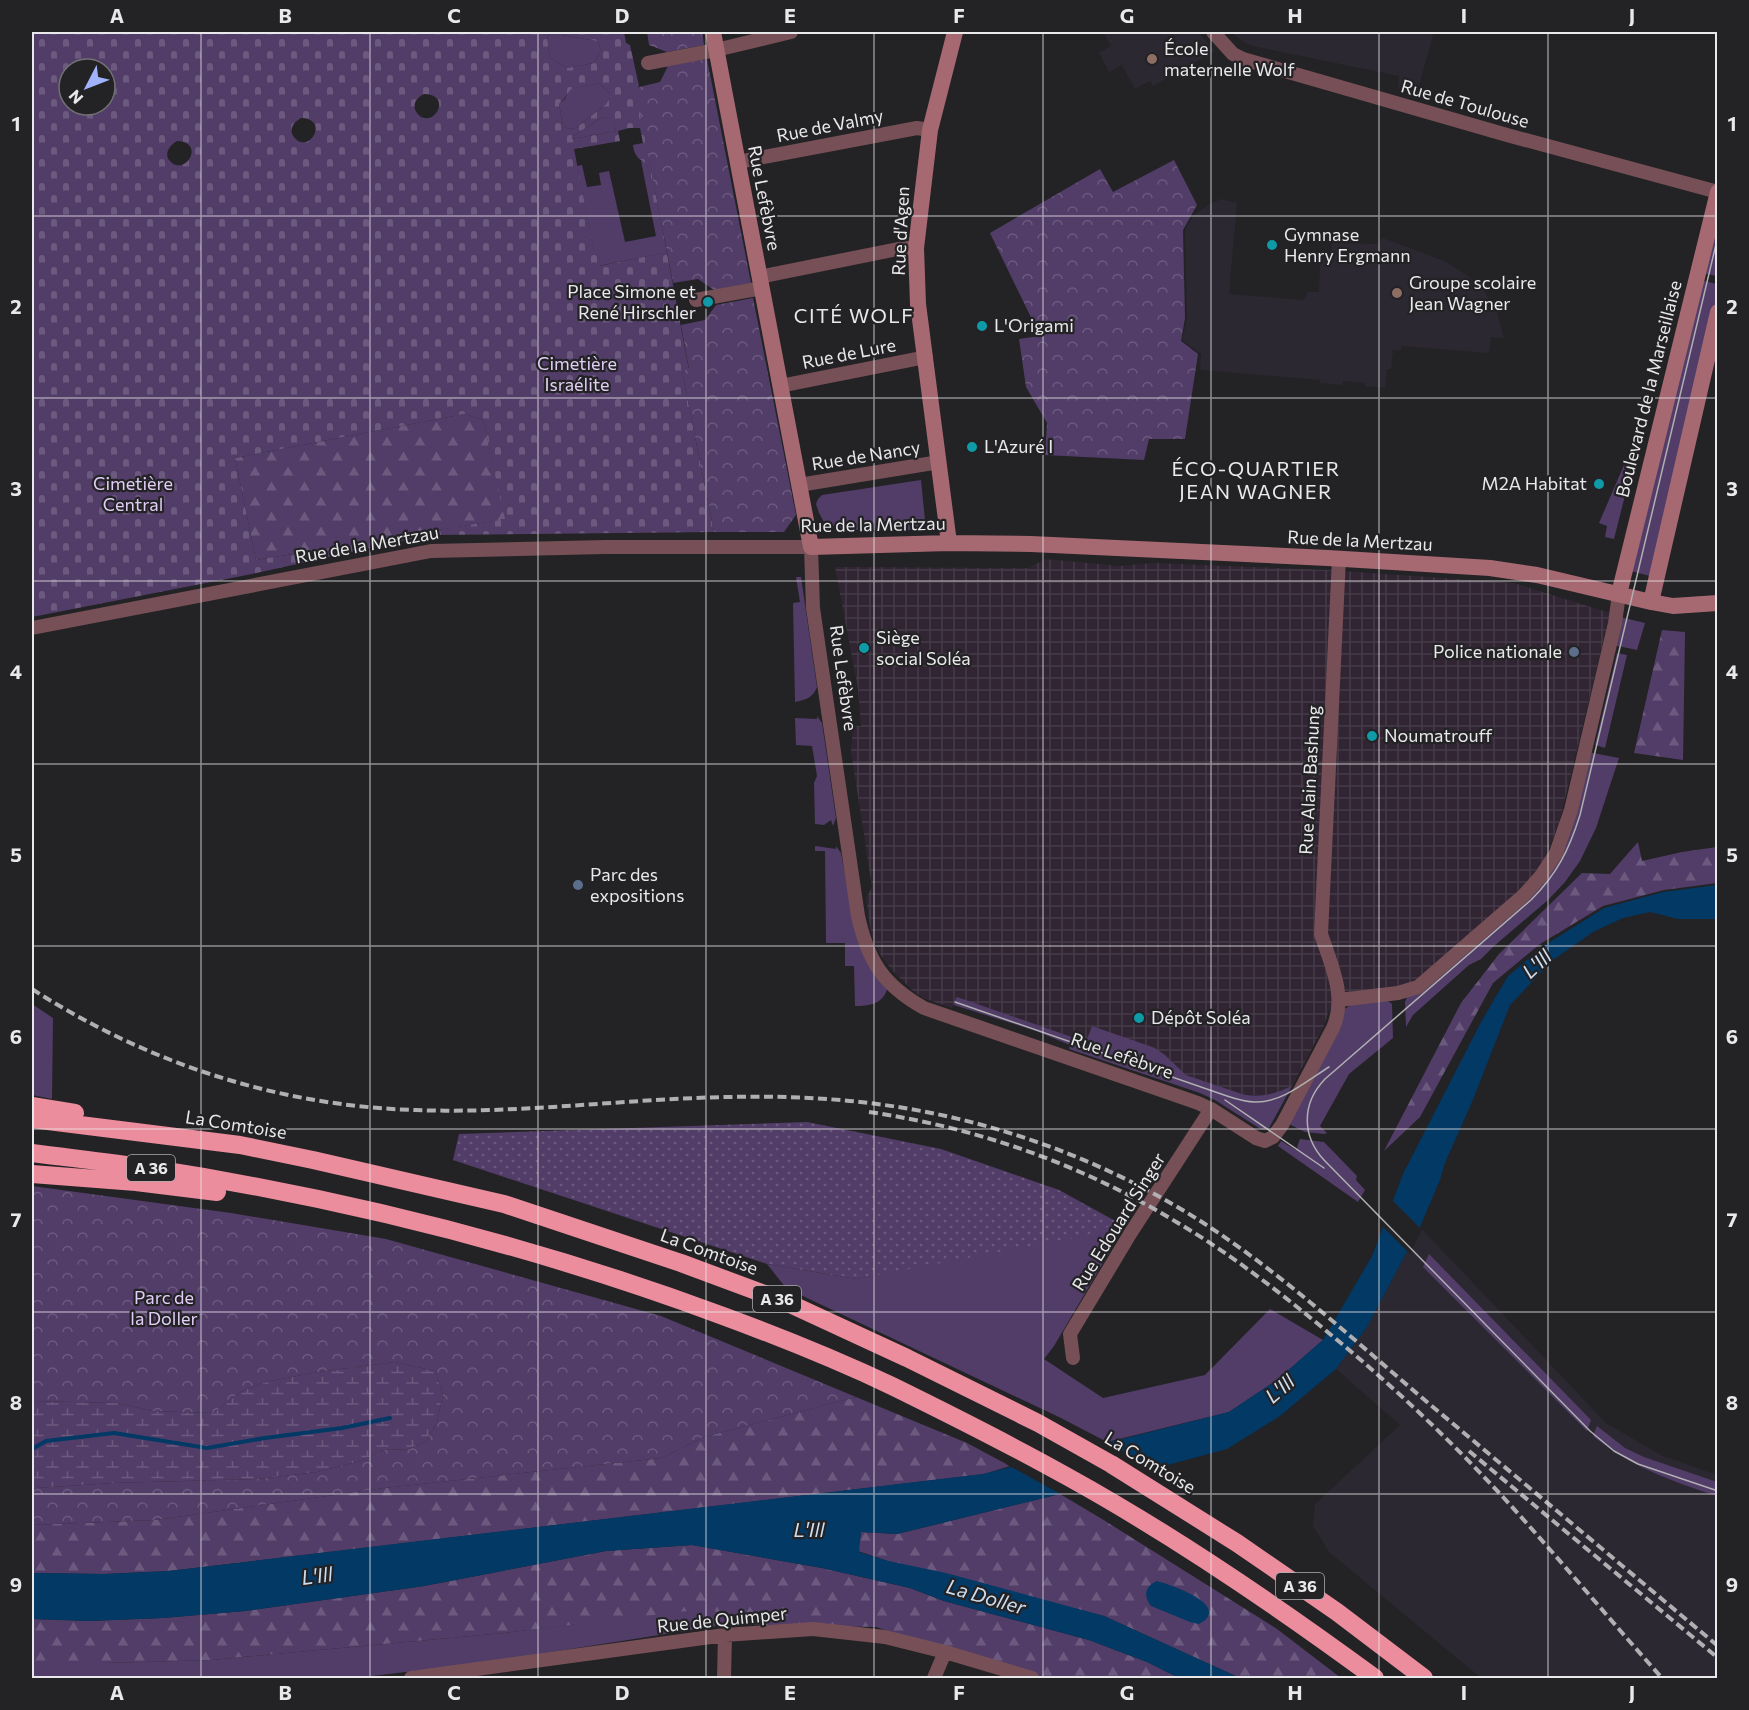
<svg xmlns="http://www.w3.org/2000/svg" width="1749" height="1710" font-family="Commissioner,sans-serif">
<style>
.built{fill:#2c2831}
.industrial{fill:url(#industrial-grid)}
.grass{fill:#523d68}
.forest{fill:url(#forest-firs)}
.wetland{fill:url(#wetland-marsh)}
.cemetery{fill:url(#cemetery-stones);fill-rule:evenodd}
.park{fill:url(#park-crowns)}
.garden{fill:url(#garden-dots)}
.water{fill:#023965}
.pier{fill:#232225}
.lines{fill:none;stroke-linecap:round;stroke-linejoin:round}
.stream{stroke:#023965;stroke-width:4}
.minor{stroke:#765056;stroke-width:14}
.secondary{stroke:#a66972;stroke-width:16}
.motorway{stroke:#ec8d9d;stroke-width:18}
.tram{stroke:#b0afb1;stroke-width:1.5}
.rail{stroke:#b0afb1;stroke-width:4;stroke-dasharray:9 4.5;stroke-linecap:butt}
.grid{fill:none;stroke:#e9e8ea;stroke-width:1.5;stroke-opacity:0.55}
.education-dot{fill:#8d6e63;stroke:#232225;stroke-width:2}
.culture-dot{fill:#0f9aa8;stroke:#232225;stroke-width:2}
.service-dot{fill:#5c6f8a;stroke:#232225;stroke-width:2}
.labels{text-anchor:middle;stroke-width:4.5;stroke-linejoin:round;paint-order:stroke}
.shield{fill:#232225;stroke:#aeadaf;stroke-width:1.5}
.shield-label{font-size:16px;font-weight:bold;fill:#e9e8ea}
.poi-label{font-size:18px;fill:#e9e8ea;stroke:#232225;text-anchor:start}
.street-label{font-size:18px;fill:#e9e8ea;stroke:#232225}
.park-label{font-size:18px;fill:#e1cef7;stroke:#232225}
.neighbourhood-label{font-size:20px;letter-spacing:1.5px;fill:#e9e8ea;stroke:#232225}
.water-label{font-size:20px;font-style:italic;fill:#cdddee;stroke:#232225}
.neatline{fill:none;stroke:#e9e8ea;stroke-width:2}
.grid-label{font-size:20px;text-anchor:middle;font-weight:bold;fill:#e9e8ea}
</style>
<defs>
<pattern id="industrial-grid" width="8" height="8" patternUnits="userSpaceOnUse" patternTransform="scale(1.5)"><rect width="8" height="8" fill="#312533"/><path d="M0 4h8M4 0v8" fill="none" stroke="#453a47"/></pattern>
<pattern id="forest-firs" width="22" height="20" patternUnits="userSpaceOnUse" patternTransform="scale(1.5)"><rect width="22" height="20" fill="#523d68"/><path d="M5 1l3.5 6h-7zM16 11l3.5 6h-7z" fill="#6b597e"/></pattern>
<pattern id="wetland-marsh" width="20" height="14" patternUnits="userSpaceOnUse" patternTransform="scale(1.5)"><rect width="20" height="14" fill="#523d68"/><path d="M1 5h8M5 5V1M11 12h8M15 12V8" fill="none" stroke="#6b597e"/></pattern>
<pattern id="cemetery-stones" width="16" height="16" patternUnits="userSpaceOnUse" patternTransform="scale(1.5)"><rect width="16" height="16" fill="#523d68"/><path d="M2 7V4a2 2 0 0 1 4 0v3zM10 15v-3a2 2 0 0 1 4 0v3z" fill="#6b597e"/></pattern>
<pattern id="park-crowns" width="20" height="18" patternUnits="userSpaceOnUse" patternTransform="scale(1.5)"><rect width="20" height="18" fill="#523d68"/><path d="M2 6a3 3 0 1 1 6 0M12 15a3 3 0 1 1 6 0" fill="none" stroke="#6b597e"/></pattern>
<pattern id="garden-dots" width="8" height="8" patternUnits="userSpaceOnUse" patternTransform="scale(1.5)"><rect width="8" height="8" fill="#523d68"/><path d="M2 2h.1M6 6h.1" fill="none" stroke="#6b597e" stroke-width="1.8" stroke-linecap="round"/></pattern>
</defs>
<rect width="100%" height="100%" fill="#232225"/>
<!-- built -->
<path class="built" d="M1103,32H1198L1215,51L1153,86L1150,81L1135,89L1122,65L1109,72L1099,53L1111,46Z
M1231,32H1434L1417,93L1398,87L1399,76L1252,46L1244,42Z
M1221,199L1237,203L1229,294L1303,300L1308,292H1319L1320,261L1330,257L1332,243L1377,244L1383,238L1444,261L1468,276L1484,291L1497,312L1504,338L1491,337L1489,353L1402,346L1401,350H1393L1391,369H1387L1385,388L1365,386V383L1343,381L1342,385L1320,383V380L1200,370L1201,354L1182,340L1187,319L1185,230L1194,215L1208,205Z
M1420,1227L1606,1423L1661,1455L1717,1475V1678H1481L1329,1552L1313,1526L1315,1504L1400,1425L1336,1369L1367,1327Z"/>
<!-- industrial -->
<path class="industrial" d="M1045,559L1119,566L1153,563L1328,570L1514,583L1610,613L1559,824L1544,861L1521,891L1420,979L1396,987L1339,997L1328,1013L1324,1026L1292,1086L1279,1093L1264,1096L1242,1094L1186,1075L1165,1055L1092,1026L1087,1042L955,1002L952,1008L923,998L912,990L891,969L880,954L872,936L870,926L866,898L872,887L851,751L853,726H861L858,689L835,567L1029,568Z"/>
<!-- grass -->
<path class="grass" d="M551,33L596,41C604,47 599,56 594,63L567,68L550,58L547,36Z
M599,83L609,93V99L606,104L576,128L567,129L563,126L559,104L565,99L570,89Z
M602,117C612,117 614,122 616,131L572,139V137Z
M641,161L647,163L664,253L598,266L596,252H594L577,166L582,165L587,187L601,185L599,173L609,171L625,242L656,236Z
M1717,208V276L1702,273Z
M1700,280L1717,284V296L1650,576L1631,571Z
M1627,458L1634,460L1614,539L1605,537L1607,526L1599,523Z
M921,480L926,530H844L824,522L819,513L816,504L818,499L822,495Z
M796,577H801L817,687C813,698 805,700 795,702L793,603L800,602Z
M1620,617L1645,623L1637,650L1613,645Z
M1617,653L1627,655L1605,748L1595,745Z
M817,716L822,723L836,818L833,826L831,820L824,825L815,824L814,783L817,776L812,746L796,745L795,718L817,719Z
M1588,752L1619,758L1596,828L1580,861L1565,882L1548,900L1494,946L1481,959L1469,965L1413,1015L1406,1027L1405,1002L1407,997L1540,885Z
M815,846L836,849V846L841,853L849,895L887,989C883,1004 869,1006 855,1006L854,966H845V943H826L825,851H815Z
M957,997L1086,1042L1092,1026L1155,1048L1165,1055L1186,1075L1242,1094C1260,1098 1275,1094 1292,1086L1269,1128L1264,1130L1259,1128L1215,1100L1200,1093L1069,1049L1070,1045L1036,1031L954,1005L956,998Z
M1387,1000L1392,1004L1393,1038L1349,1074L1320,1126L1327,1133L1324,1134L1305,1132L1289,1124L1342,1011L1352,1004Z
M32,1004L53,1018L52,1099L32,1095Z
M1300,1139L1324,1142L1357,1176L1356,1180L1365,1190L1358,1202L1278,1146L1281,1141L1296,1150Z
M1119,1223L1110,1251L1054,1346L1044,1359L1103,1398L1205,1375L1270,1309L1323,1340L1277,1380L1229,1412L1107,1442L1059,1417L786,1288L767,1264L857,1279Z
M1429,1254L1591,1420L1587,1431L1423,1267Z
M1597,1426L1625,1448L1644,1457L1717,1482V1496C1672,1481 1631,1467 1593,1436Z
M712,1607L730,1624L488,1662L356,1678H32V1663H104L211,1660L504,1633Z"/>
<!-- forest -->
<path class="forest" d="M464,414L483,420L506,519L256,560L235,458Z
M1662,630L1685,632L1683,760L1634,753Z
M1638,842L1642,861L1682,852L1717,847V883L1664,890L1603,906L1540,944L1493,983L1420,1117L1384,1151L1461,1003L1499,954L1582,873L1610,874Z
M856,1397L967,1443L1010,1466L984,1474L169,1571L104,1574L32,1573V1525L155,1520L384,1488L662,1458L704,1437Z
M1060,1494L1102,1519L1277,1629L1341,1678H1240L1104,1616L888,1561L858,1551L861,1532L897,1534Z
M692,1545L822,1568L910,1588L944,1601L1089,1640L1147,1662L1179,1678H1040L876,1627L730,1624L712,1608L504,1633L211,1660L104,1663H32V1619L89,1621L163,1618L245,1611L424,1586L606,1551Z"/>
<!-- wetland -->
<path class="wetland" d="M394,1362L435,1371L443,1394L437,1422L426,1441L409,1449L384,1450L361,1461L317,1472L258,1479L113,1483L36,1488L32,1494V1401L117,1403L152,1411L213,1413L242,1391L266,1382L318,1372Z"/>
<!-- cemetery -->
<path class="cemetery" d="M32,32H593L601,33L602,32H624L626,43L630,45L639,86L636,89L689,370L682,371L714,532L430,535L252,574L32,617ZM551,33L596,41C604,47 599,56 594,63L567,68L550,58L547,36ZM69,69H105V105H69ZM599,83L609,93V99L606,104L576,128L567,129L563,126L559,104L564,99L571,89ZM424,94C455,95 431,132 417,113C411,105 417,97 424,94ZM602,117C611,117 614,122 616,131L572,139V137ZM301,118C331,119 308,156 294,137C288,129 294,122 301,118ZM629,128H640L643,143L633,145C634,155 638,159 647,164L663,253L599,266L596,251H594L574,149L620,141L618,131ZM177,141C207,142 184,179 169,160C164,153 170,145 177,141ZM464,414L483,420L505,519L256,560L235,458Z"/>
<!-- park -->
<path class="park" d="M647,32H702L704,45L667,52L649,45Z
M707,59L751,283L714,290L698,279L673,283L635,88L660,82L668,66Z
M1174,160L1197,205L1183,230L1185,318L1181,341L1198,354L1185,439H1149L1144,460L1045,455L1047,423L1026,387L1019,339L1040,336L990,233L1100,169L1113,192Z
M753,298L796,515L784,532H714L682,371L689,369L681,325L705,320L716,305Z
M32,1186L231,1213L386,1239L661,1316L856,1397L704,1437L662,1458L384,1488L155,1520L32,1525V1494L36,1488L113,1483L258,1479L317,1472L361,1461L384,1450L409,1449L426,1441L437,1422L443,1394L435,1371L394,1362L318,1372L266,1382L242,1391L213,1413L152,1411L117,1403L32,1401Z"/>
<!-- garden -->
<path class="garden" d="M807,1122L941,1149L1059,1190L1119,1223L1083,1236L857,1279L767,1264L453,1160L459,1134Z"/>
<!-- water -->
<path class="water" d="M1717,885V919H1678L1650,912L1623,918L1593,932L1553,960L1510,1005L1472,1102L1445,1163L1440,1180L1420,1227L1367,1327L1336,1369L1280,1416L1227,1449L1060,1494L897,1534L861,1532L859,1552L888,1561L946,1573L1104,1616L1240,1678H1179L1147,1662L1089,1640L944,1601L910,1588L822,1568L692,1545L606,1551L424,1586L245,1611L163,1618L89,1621L32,1619V1573L104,1574L169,1571L983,1474L1229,1412L1277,1380L1323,1340L1372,1256L1403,1174L1481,1022L1508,976L1542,947L1604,908L1663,892Z
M1157,1581C1168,1584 1220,1601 1207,1618C1205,1621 1201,1622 1199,1624L1190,1622L1151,1606C1143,1596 1145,1586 1157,1581Z"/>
<!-- pier -->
<path class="pier" d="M1391,1199L1422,1230L1410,1254L1381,1225Z
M1103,1440L1157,1471L1064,1496L1006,1464Z"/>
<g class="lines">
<!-- stream -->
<path class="stream" d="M32,1449L46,1441L114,1433L207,1448L265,1438L342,1428L390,1418"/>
<!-- minor -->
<path class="minor" d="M1213,32L1233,54L1243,59L1507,135L1718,192
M648,63L716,50L791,32
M738,162L917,128L930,130
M759,277L903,248H916
M696,300L762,288
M780,386L926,357
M799,485L939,462
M32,628L431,551L605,547H811L813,608L858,916C868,961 883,985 924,1008L1198,1103L1211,1109L1256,1138L1265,1141L1273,1137L1282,1125L1333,1028C1347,996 1331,965 1321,934L1339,558
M1339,1000L1398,993L1418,987L1524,895L1541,876L1556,853L1571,810L1615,623L1619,594
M1073,1358L1070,1334L1130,1234L1211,1109
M411,1678L725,1635L813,1629L885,1637L945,1652L1032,1678
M724,1678L725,1635
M934,1678L945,1652"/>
<!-- secondary -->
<path class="secondary" d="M713,32L811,547L949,543L1031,544L1328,558L1490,568L1537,575L1651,602L1673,606L1718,603
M949,543L918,304L916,248L930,130L955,32
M1619,594L1718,192
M1651,602L1718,312"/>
<!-- motorway -->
<path class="motorway" d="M32,1106L75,1113
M32,1119L240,1145L313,1160L504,1204L681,1263L786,1302L907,1358L1038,1423L1111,1464L1237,1543L1337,1612L1424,1678
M32,1153C70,1158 109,1162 148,1168C343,1198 538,1247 723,1316C780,1337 837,1360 892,1386C951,1415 1011,1445 1068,1477C1175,1536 1277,1606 1375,1678
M32,1174L136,1182L217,1192"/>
<!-- tram -->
<path class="tram" d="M1718,236L1580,815C1569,850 1557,874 1531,900L1325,1079C1301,1104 1302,1136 1324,1160L1590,1431L1614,1451L1638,1464L1718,1491
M955,1002L1227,1096C1236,1099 1246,1102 1255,1102C1282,1103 1308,1080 1329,1067
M1225,1100L1324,1168"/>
<!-- rail -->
<path class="rail" d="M32,989C147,1063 278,1106 415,1110C519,1114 623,1099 728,1097C807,1095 886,1101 963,1120C1048,1141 1131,1176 1205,1224C1285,1276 1355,1341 1427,1402C1524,1483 1621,1565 1718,1646
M869,1112C979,1128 1083,1165 1178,1223C1234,1256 1286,1297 1336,1339C1395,1388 1451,1441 1503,1497C1558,1557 1609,1619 1662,1678
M1469,1451L1718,1658"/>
</g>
<!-- grid -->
<path class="grid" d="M201,32V1678M370,32V1678M538,32V1678M706,32V1678M874,32V1678M1043,32V1678M1211,32V1678M1379,32V1678M1548,32V1678M32,216H1718M32,398H1718M32,581H1718M32,764H1718M32,946H1718M32,1129H1718M32,1312H1718M32,1494H1718"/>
<!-- markers -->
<g class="education-dot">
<circle cx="1152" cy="59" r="6"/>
<circle cx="1397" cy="293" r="6"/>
</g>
<g class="culture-dot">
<circle cx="1272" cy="245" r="6"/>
<circle cx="708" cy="302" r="6"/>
<circle cx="982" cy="326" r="6"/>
<circle cx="972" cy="447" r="6"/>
<circle cx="1599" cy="484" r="6"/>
<circle cx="864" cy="648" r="6"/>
<circle cx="1372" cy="736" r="6"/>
<circle cx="1139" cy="1018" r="6"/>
</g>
<g class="service-dot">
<circle cx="1574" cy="652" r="6"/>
<circle cx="578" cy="885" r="6"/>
</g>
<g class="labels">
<!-- shield labels -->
<g class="shield">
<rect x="127" y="1155" width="48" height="26" rx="4.5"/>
<rect x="753" y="1286" width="48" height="26" rx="4.5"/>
<rect x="1276" y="1573" width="48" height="26" rx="4.5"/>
</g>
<g class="shield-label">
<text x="151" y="1174">A 36</text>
<text x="777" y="1305">A 36</text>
<text x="1300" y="1592">A 36</text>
</g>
<!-- poi labels -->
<g class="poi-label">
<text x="1164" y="55">École<tspan x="1164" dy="21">maternelle Wolf</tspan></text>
<text x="1284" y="241">Gymnase<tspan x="1284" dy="21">Henry Ergmann</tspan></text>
<text x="1409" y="289">Groupe scolaire<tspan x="1409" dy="21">Jean Wagner</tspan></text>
<text x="696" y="298" text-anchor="end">Place Simone et<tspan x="696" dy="21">René Hirschler</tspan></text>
<text x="994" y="332">L'Origami</text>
<text x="984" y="453">L'Azuré I</text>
<text x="1587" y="490" text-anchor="end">M2A Habitat</text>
<text x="876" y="644">Siège<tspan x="876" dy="21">social Soléa</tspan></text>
<text x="1562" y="658" text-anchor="end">Police nationale</text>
<text x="1384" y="742">Noumatrouff</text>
<text x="590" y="881">Parc des<tspan x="590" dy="21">expositions</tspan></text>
<text x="1151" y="1024">Dépôt Soléa</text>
</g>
<!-- street labels -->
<g class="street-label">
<text transform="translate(1465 104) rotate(16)" y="6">Rue de Toulouse</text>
<text transform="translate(830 126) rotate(-11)" y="6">Rue de Valmy</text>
<text transform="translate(764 198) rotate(79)" y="6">Rue Lefèbvre</text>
<text transform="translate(901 231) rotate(-87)" y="6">Rue d'Agen</text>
<text transform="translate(849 354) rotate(-11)" y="6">Rue de Lure</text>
<text transform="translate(1649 389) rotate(-76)" y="6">Boulevard de la Marseillaise</text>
<text transform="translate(866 456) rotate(-9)" y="6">Rue de Nancy</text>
<text transform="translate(873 525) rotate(-1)" y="6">Rue de la Mertzau</text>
<text transform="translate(1360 541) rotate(3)" y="6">Rue de la Mertzau</text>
<text transform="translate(367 545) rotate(-10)" y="6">Rue de la Mertzau</text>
<text transform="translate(843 678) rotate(82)" y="6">Rue Lefèbvre</text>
<text transform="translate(1310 780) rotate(-87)" y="6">Rue Alain Bashung</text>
<text transform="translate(1122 1056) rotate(19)" y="6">Rue Lefèbvre</text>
<text transform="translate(236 1125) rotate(9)" y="6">La Comtoise</text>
<text transform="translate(1119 1222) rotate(-58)" y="6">Rue Edouard Singer</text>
<text transform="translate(709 1252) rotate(20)" y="6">La Comtoise</text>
<text transform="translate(1150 1463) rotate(31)" y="6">La Comtoise</text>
<text transform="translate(722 1620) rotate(-6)" y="6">Rue de Quimper</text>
</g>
<!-- park labels -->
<g class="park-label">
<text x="577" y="370">Cimetière<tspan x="577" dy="21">Israélite</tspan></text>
<text x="133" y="490">Cimetière<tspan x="133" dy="21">Central</tspan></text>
<text x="164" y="1304">Parc de<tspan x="164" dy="21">la Doller</tspan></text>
</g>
<!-- neighbourhood labels -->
<g class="neighbourhood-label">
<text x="854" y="323">CITÉ WOLF</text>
<text x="1256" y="476">ÉCO-QUARTIER<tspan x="1256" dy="23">JEAN WAGNER</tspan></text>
</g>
<!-- water labels -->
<g class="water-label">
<text transform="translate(1537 964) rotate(-43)" y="7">L'Ill</text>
<text transform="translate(1280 1389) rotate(-41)" y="7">L'Ill</text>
<text x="809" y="1537">L'Ill</text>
<text transform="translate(317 1576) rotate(-8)" y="7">L'Ill</text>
<text transform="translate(986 1597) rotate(16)" y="7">La Doller</text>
</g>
</g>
<!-- border -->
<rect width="1749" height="1710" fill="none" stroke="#232225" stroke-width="66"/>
<!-- north arrow -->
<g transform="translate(87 87) rotate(228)"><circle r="28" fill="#232225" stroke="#727174" stroke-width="1.5"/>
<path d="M0-4.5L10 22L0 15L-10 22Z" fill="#a1b3fd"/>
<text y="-9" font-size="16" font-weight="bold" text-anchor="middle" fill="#e9e8ea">N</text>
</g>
<rect x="33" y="33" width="1683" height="1644" class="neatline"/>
<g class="grid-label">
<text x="117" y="23">A</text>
<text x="285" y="23">B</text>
<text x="454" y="23">C</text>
<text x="622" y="23">D</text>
<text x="790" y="23">E</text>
<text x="959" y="23">F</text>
<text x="1127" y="23">G</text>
<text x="1295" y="23">H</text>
<text x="1464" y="23">I</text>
<text x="1632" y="23">J</text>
<text x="16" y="131">1</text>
<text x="1732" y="131">1</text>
<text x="16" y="314">2</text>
<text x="1732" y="314">2</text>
<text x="16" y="496">3</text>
<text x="1732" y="496">3</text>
<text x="16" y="679">4</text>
<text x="1732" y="679">4</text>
<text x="16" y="862">5</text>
<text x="1732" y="862">5</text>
<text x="16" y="1044">6</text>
<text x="1732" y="1044">6</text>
<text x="16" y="1227">7</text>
<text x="1732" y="1227">7</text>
<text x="16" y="1410">8</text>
<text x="1732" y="1410">8</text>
<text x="16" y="1592">9</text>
<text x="1732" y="1592">9</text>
<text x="117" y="1700">A</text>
<text x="285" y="1700">B</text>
<text x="454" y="1700">C</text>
<text x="622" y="1700">D</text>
<text x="790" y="1700">E</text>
<text x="959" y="1700">F</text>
<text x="1127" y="1700">G</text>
<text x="1295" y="1700">H</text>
<text x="1464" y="1700">I</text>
<text x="1632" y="1700">J</text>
</g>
</svg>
